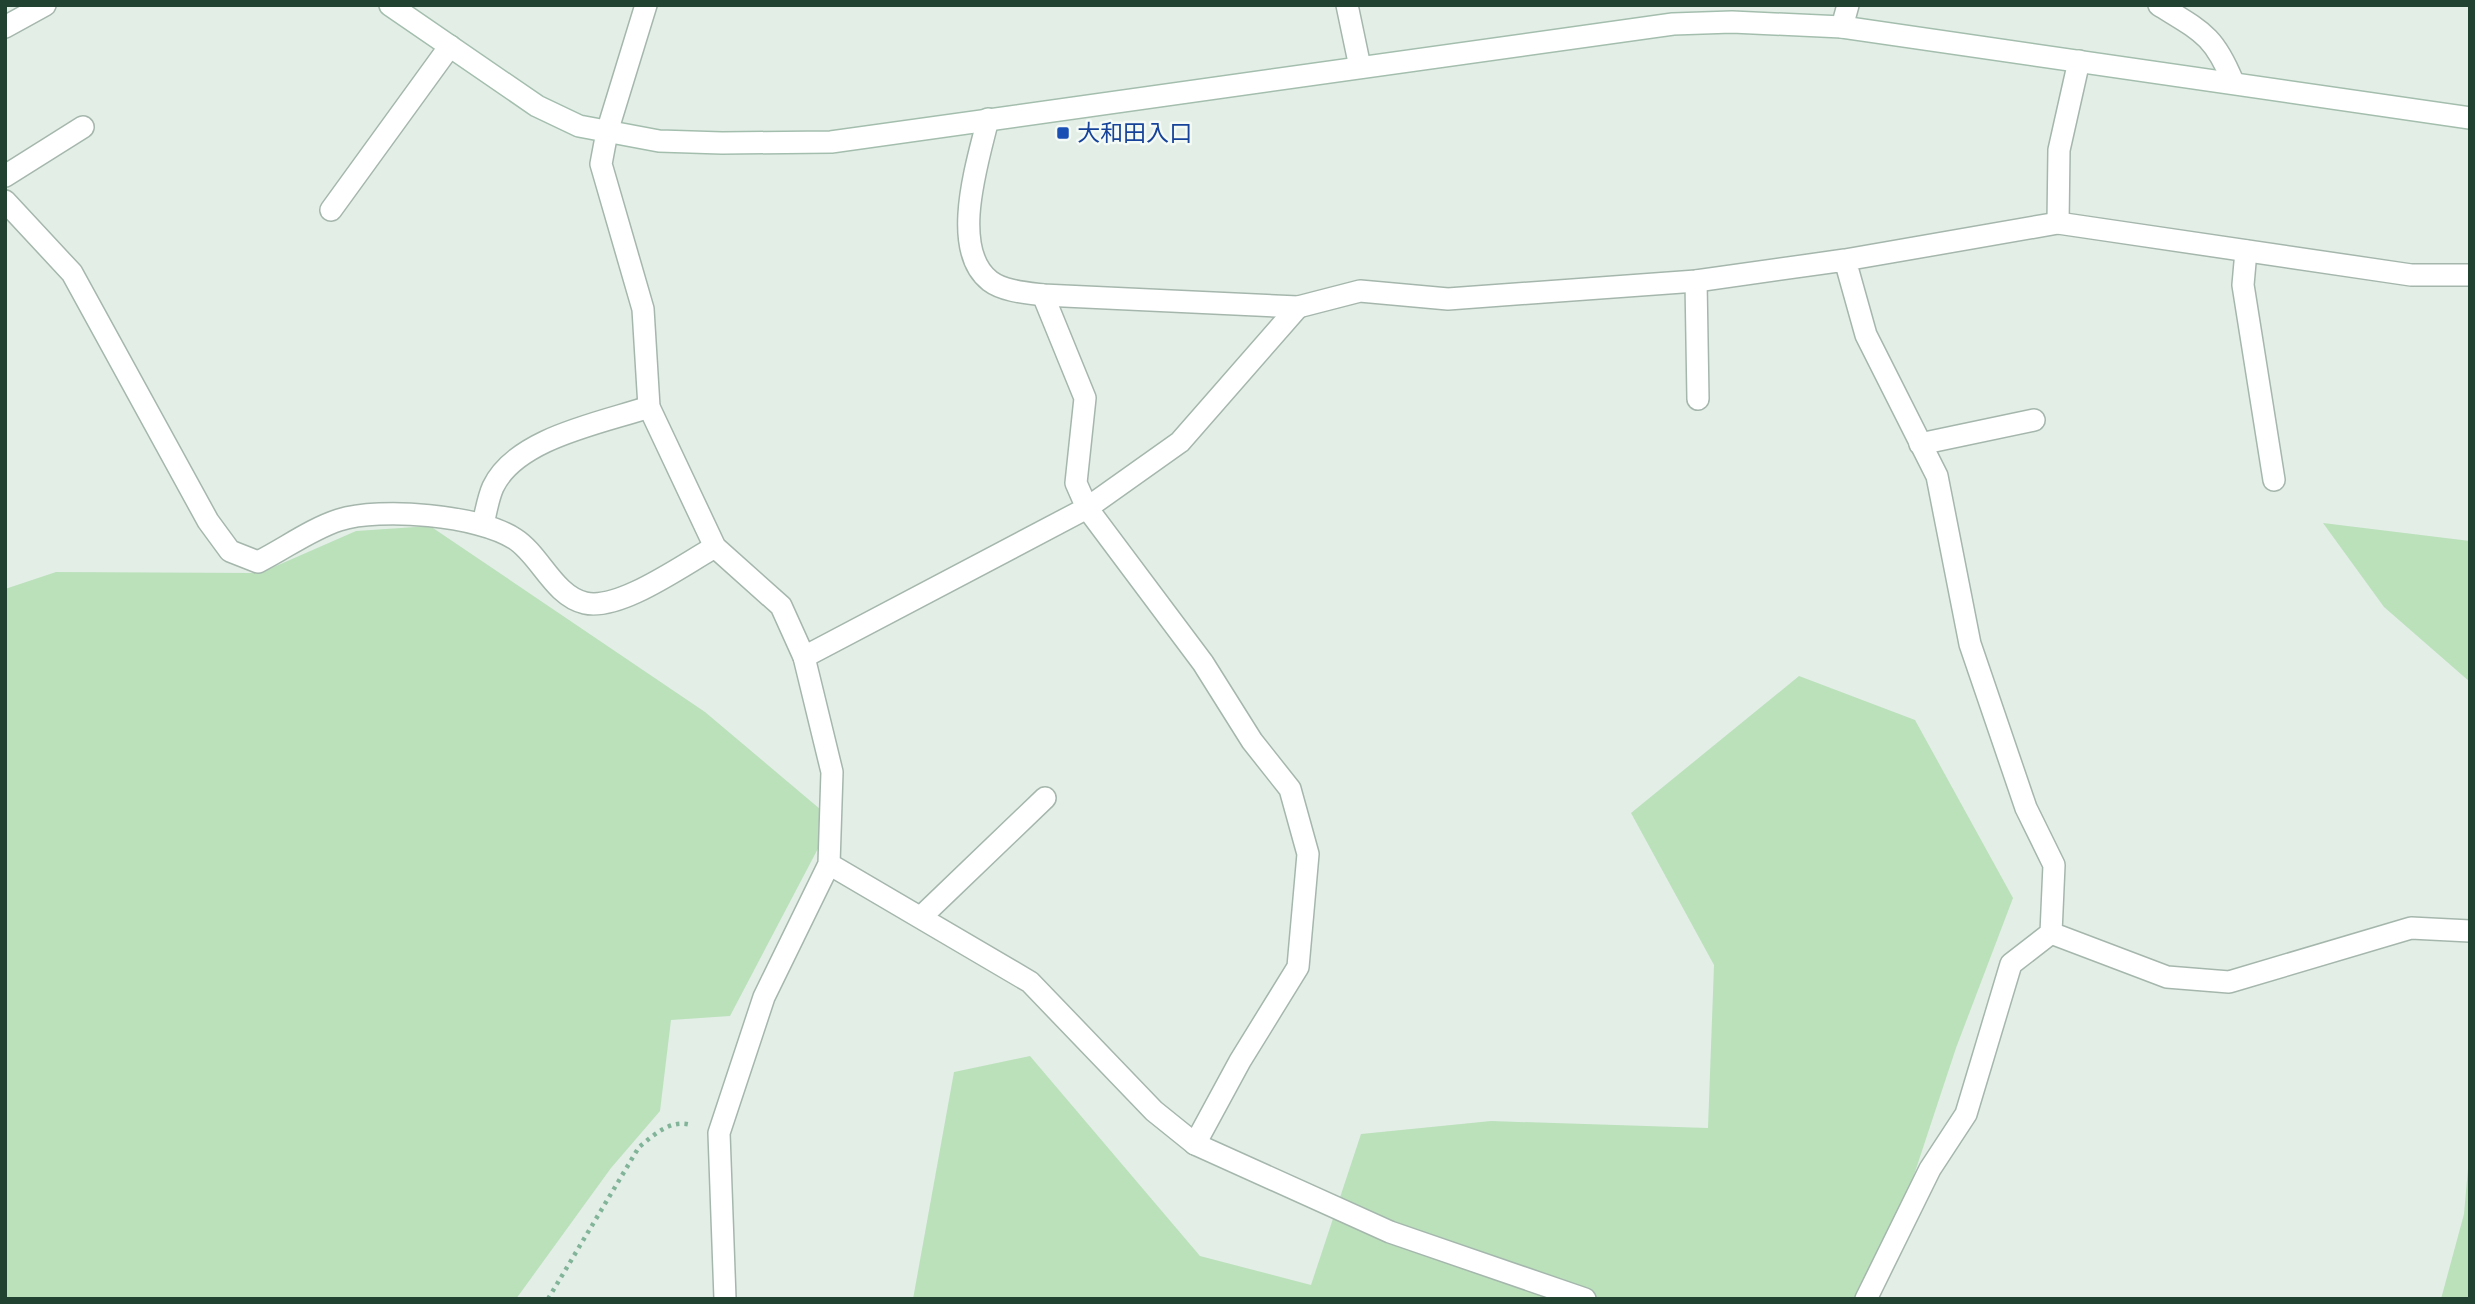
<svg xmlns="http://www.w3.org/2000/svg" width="2475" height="1304" font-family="Overpass,'Noto Sans JP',sans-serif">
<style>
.green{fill:#bbe1bb}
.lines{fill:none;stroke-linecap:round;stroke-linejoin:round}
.lane-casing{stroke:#a5b7ad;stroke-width:24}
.street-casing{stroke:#a5b7ad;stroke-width:24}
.secondary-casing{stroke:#a4beae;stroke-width:24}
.path{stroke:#81b498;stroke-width:4.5;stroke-dasharray:3.5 5;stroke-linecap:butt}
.lane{stroke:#fff;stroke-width:21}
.street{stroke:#fff;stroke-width:21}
.secondary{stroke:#fff;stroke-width:21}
.transit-dot{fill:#1a4fb4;stroke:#f4faf6;stroke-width:2.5}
.labels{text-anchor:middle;stroke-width:5;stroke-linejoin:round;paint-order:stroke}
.transit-label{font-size:23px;fill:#164399;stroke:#f4faf6;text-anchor:start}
</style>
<rect width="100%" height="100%" fill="#e3eee7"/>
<!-- green -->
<path class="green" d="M2323,523L2470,541V682L2384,607Z
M430,526L705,712L833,820L730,1016L671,1020L660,1111L611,1168L516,1299H5V589L56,572L260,573L356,531Z
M1799,676L1915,720L2013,898L1956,1048L1873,1299H913L954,1072L1030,1056L1200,1256L1311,1285L1361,1134L1491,1121L1708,1128L1714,965L1631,813Z
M2470,1146V1299H2441L2464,1214Z"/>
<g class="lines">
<!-- lane casing -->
<g class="lane-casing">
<path id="lane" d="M1347,5L1360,67
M5,27L45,5
M1842,27L1848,5
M607,132L646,5
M5,176L83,127
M5,201L72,273L208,521L230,551L258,562C284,549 311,529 339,520C381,507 478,515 515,539C540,555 554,596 585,603C620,611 684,564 715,547
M331,210L450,46
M2058,223L2059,150L2079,61
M2246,251L2243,285L2274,480
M1696,281L1698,399
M1043,295L1085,398L1076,483L1087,508L1203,663L1252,741L1290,789L1308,854L1298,967L1240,1061L1195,1144
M1920,444L2034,420
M483,524C486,512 488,498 493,487C516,438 601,423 649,407
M804,657L1087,508L1180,442L1298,307
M921,917L1045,798"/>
</g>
<!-- street casing -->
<g class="street-casing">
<path id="street" d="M2159,5C2201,31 2214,35 2233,82
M988,119C978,161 949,249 990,281C1003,291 1027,293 1043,295L1298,307L1360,291L1448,299L1696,281L1845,260L2058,223L2411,275H2470
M607,132L601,164L643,309L649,407L715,547L781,606L804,657L832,772L829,864L764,997L719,1133L725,1299
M1845,260L1866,335L1937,476L1970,644L2026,808L2054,865L2051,933L2011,964L1966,1114L1930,1169L1866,1299
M829,864L1030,982L1154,1111L1195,1144L1390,1232L1585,1299
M2051,933L2167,977L2229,982L2411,928L2470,931"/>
</g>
<!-- secondary casing -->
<g class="secondary-casing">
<path id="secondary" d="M390,5L537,106L579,126L659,141L722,143L831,142L1673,24L1732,22L1842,27L2470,118"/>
</g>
<!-- path -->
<path class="path" d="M548,1299L639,1147C655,1134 671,1119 691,1125"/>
<!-- lane -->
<use href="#lane" class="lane"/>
<!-- street -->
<use href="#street" class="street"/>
<!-- secondary -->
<use href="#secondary" class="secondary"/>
</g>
<!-- markers -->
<rect class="transit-dot" x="1056" y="126" width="14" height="14" rx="3.5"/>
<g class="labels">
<!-- transit labels -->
<g class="transit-label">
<text x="1077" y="141">大和田入口</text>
</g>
</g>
<!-- border -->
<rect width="2475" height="1304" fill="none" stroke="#214131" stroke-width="14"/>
</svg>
